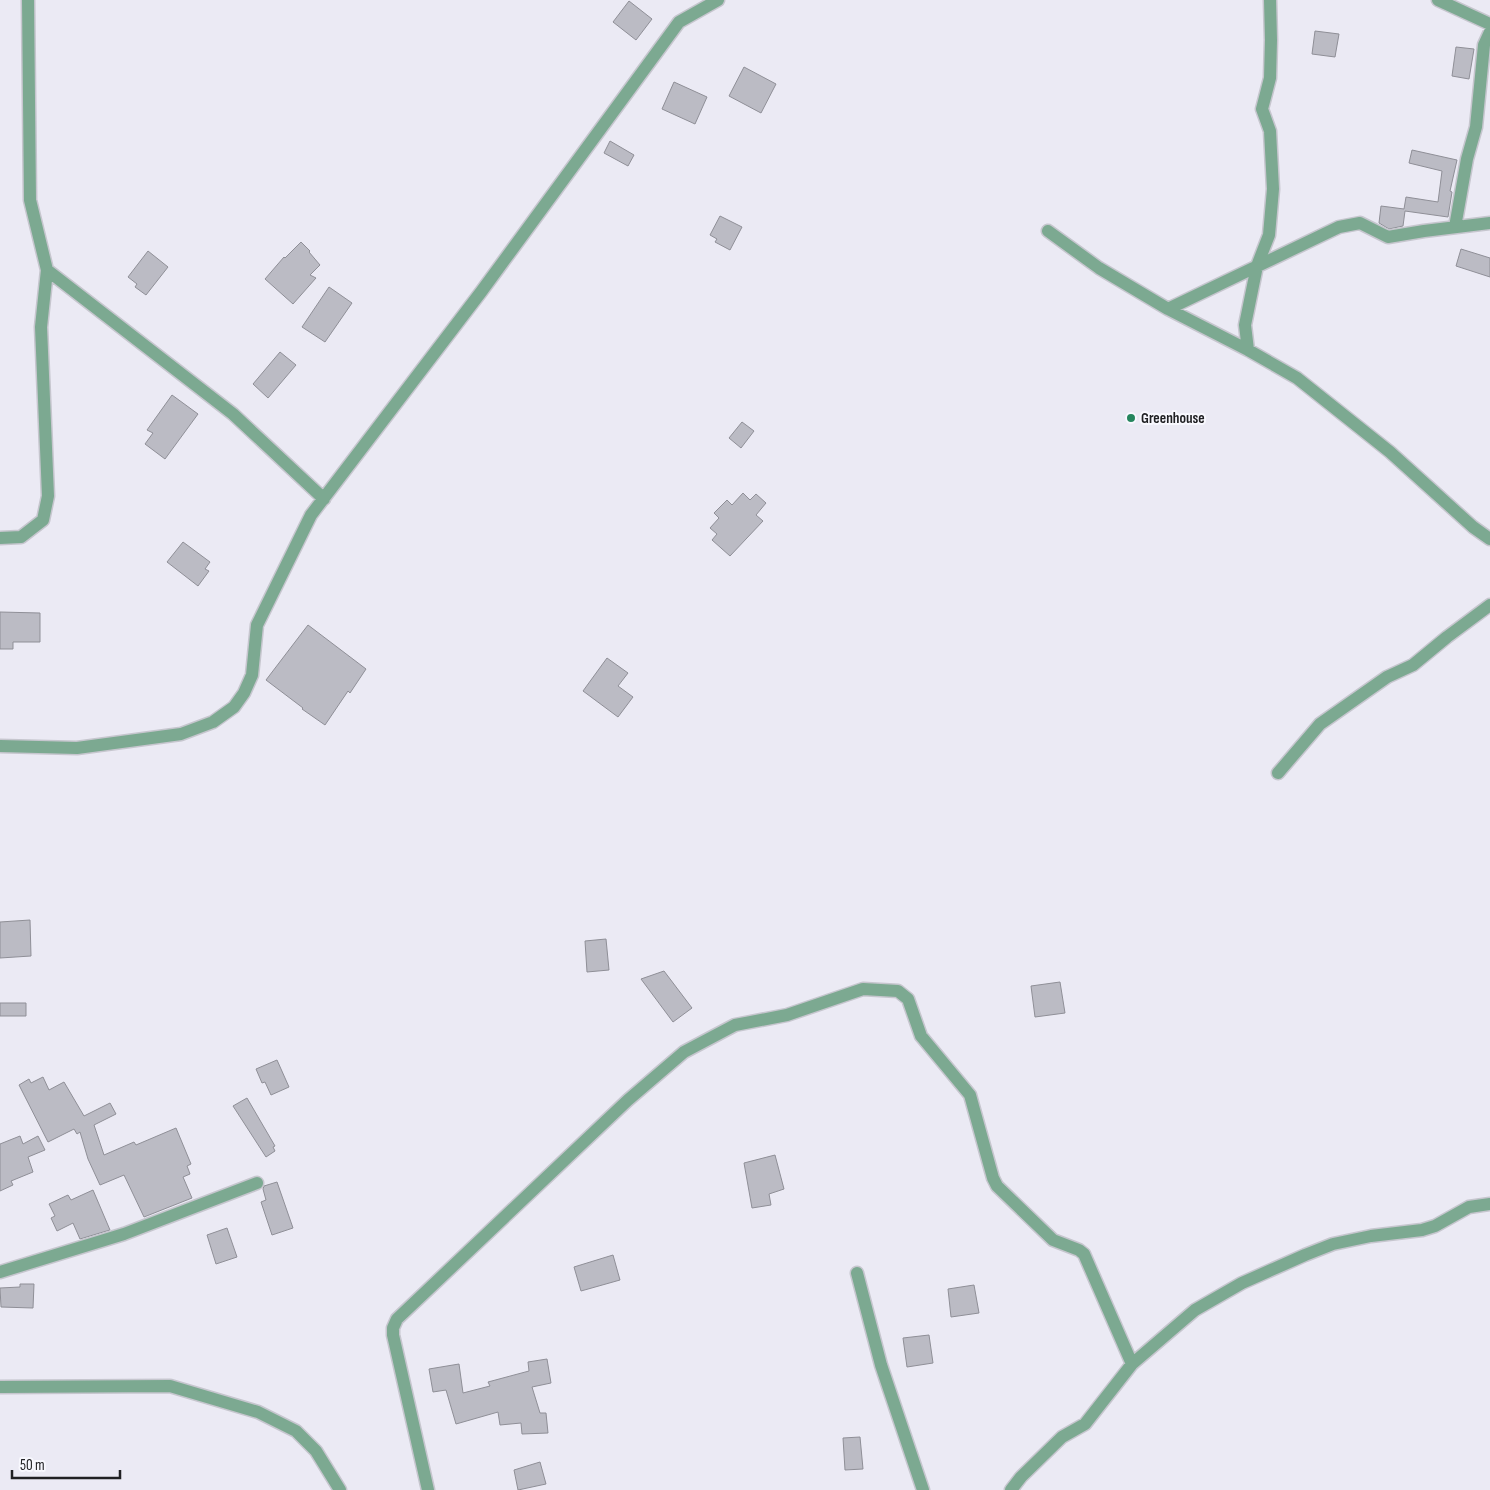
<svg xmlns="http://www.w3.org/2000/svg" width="1490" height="1490" font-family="'Sofia Sans Condensed',sans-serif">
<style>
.building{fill:#bbbbc4;stroke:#8f8f97}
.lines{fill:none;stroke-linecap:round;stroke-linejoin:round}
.minor-casing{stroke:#c6c6ce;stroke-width:15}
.minor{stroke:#7ca991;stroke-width:12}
.poi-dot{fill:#25855d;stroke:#f8f8fe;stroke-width:2}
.labels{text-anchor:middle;stroke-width:4;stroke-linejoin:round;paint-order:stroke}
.poi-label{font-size:15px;font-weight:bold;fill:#202023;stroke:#f8f8fe;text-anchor:start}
</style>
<rect width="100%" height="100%" fill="#ebeaf4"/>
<!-- building -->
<path class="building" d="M629,1L652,19L636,40L613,22Z
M1315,31L1339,34L1335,57L1312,54Z
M1456,47L1474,49L1469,79L1452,76Z
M744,67L776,84L761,113L729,96Z
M674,82L707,97L695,124L662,109Z
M610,141L634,155L628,166L604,153Z
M1412,150L1457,160L1450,191L1452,192L1448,217L1405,211L1403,226L1389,229L1379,223L1381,206L1404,209L1406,197L1438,202L1442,171L1409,163Z
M720,216L742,227L730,250L715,242L717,239L710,235Z
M301,242L310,251L309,252L320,265L310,275L316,278L293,304L265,279L284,257L285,258Z
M1461,249L1490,258V277L1456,266Z
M148,251L168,267L146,295L135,287L137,284L128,277Z
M329,287L352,303L325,342L302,327Z
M280,352L296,365L268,398L253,384Z
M172,395L198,414L165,459L145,444L153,433L147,430Z
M742,422L754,431L741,448L729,438Z
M743,493L750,500L756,494L766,503L756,515L763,521L730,556L712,540L717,534L710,528L719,518L714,513L727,500L732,505Z
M183,542L210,562L205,569L209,571L198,586L167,562Z
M0,612L40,613V642H13V649H0Z
M308,625L366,669L350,693L348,691L325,725L302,709L303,708L266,680Z
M607,658L628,673L618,686L633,697L618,717L583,691Z
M30,920L31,956L0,958V922Z
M606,939L609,970L587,972L585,941Z
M664,971L692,1008L673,1022L641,979Z
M1060,982L1065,1013L1035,1017L1031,986Z
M0,1003H26V1016H0Z
M277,1060L289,1087L271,1095L265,1082L262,1083L256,1069Z
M43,1077L49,1090L64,1082L84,1116L110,1103L116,1114L94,1125L104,1155L134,1142L136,1145L176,1128L191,1164L187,1166L190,1174L183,1177L192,1198L144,1217L124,1175L100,1185L88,1159L80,1132L77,1134L74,1129L48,1142L19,1085L29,1079L31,1083Z
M247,1098L275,1146L273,1147L275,1151L266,1157L233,1106Z
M20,1136L23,1144L38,1136L45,1150L28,1157L33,1172L11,1181L13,1185L0,1191V1144Z
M775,1155L784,1189L769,1194L771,1205L752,1208L744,1163Z
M277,1182L293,1228L272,1235L261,1202L266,1200L263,1189L264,1186Z
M93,1190L110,1230L80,1239L73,1223L57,1231L51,1218L55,1216L49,1204L68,1195L71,1200Z
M227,1228L237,1257L216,1264L207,1235Z
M613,1255L620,1280L581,1291L574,1267Z
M20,1284H34L33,1308L1,1307L0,1288L20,1287Z
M974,1285L979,1313L951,1317L948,1289Z
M929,1335L933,1363L907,1367L903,1338Z
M547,1359L551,1383L532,1387L540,1413H546L548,1433L522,1434L521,1423L500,1425L498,1412L456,1424L446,1390L433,1392L429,1369L459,1364L463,1393L490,1386L488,1382L529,1371L528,1362Z
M860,1437L863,1469L845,1470L843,1438Z
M540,1462L546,1484L518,1490L514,1470Z"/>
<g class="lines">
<!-- minor casing -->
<g class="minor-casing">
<path id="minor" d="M1438,0L1490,24
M1455,227L1467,159L1476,127L1484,45L1490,32
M1048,231L1099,268L1168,309L1248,350L1297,378L1390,452L1473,527L1490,539
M47,270L233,414L324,499
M1168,309L1339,227L1360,223L1388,237L1424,231L1490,223
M1248,350L1245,325L1257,266L1269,235L1273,189L1270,131L1262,109L1270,78L1271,40L1270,0
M0,538L21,537L43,520L48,496L41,327L47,270L30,200L28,0
M0,746L77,748L181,734L213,722L234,707L244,693L252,675L257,625L311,515L481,292L679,22L718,0
M1278,773L1320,724L1387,677L1413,665L1447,637L1490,605
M0,1272L124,1234L257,1183
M857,1273L881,1365L923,1490
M0,1387L170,1386L258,1412L296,1431L316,1451L340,1490
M428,1490L393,1335V1328L397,1319L628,1100L684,1052L735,1025L787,1015L863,989L898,991L908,999L921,1036L970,1095L993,1178L997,1186L1053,1240L1079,1250L1084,1254L1132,1364
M1011,1490L1021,1477L1062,1437L1085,1424L1132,1364L1195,1310L1242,1283L1305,1255L1333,1244L1371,1236L1422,1230L1435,1226L1469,1207L1490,1204"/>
</g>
<!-- minor -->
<use href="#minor" class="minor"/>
</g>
<!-- markers -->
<circle class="poi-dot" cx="1131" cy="418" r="5"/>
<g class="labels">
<!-- poi labels -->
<g class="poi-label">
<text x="1141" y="423">Greenhouse</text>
</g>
</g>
<!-- scale -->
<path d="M12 1470v8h108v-8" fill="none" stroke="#202023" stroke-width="2.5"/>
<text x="20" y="1470" font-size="15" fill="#202023" stroke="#f8f8fe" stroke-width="4" paint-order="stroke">50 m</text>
</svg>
